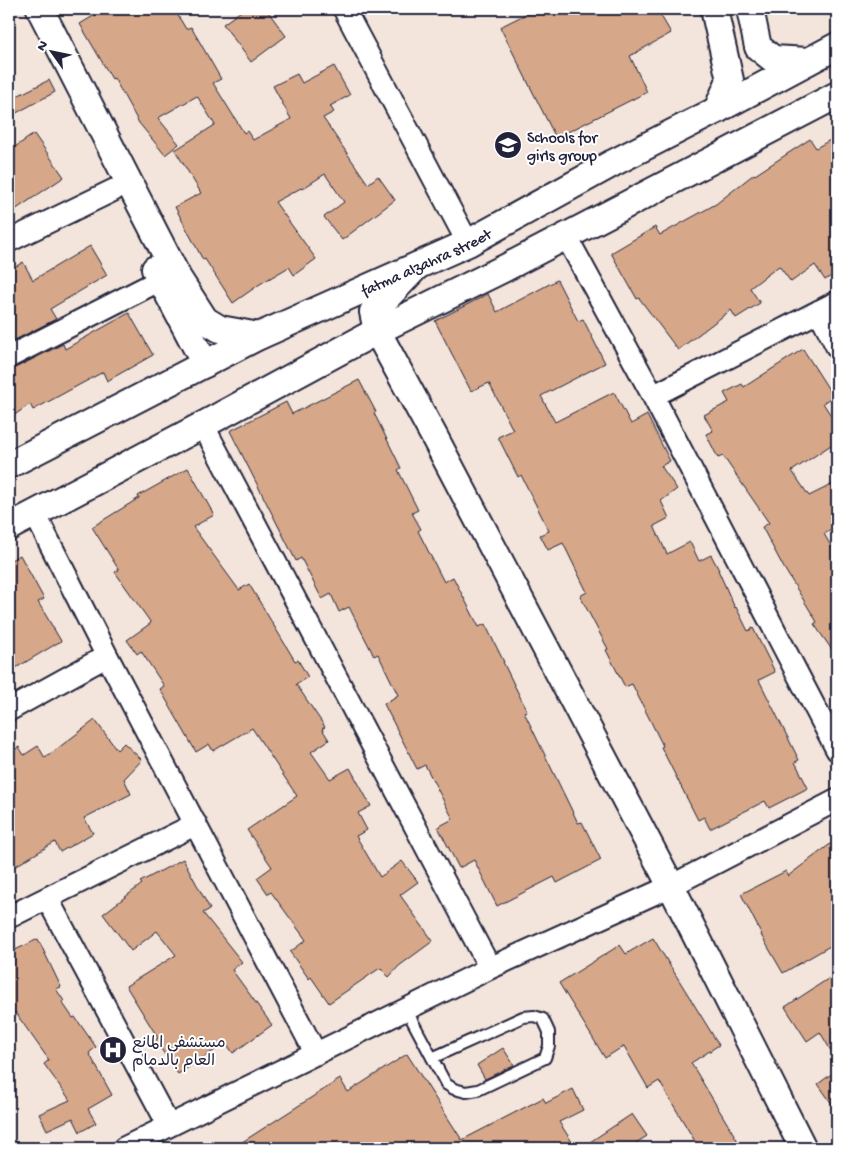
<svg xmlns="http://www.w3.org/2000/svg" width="846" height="1157" font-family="'Gochi Hand','Playpen Sans Arabic',sans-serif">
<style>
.building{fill:#d6a788;stroke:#22223b}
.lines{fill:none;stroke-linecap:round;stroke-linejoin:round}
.service-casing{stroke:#22223b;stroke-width:14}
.minor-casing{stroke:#22223b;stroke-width:25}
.tertiary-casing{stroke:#22223b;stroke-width:30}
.service{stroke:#fff;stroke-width:10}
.minor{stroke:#fff;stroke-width:21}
.tertiary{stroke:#fff;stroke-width:26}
.labels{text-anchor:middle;stroke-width:4;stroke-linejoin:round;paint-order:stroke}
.poi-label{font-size:16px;fill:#22223b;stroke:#fff;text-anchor:start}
.street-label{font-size:16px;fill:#22223b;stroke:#fff}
</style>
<rect width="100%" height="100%" fill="#f3e5db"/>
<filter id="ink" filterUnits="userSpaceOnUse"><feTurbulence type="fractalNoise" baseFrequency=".02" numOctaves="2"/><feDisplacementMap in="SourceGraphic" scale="10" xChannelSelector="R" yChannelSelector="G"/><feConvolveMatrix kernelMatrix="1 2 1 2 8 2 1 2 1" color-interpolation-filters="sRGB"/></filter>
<g filter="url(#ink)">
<!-- building -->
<path class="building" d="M105,9H174L186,29L191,27L221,79L213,83L244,133L247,131L253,140L291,119L273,86L297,74L302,83L334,66L350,95L330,106L334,112L323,118L368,184L378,176L395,200L342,240L324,217L344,202L325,174L302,189L301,188L275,202L316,259L294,275L289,267L260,284L233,303L205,259L203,260L175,207L201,193L175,150L215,125L197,96L158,118L179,144L165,155L139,123L114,78L112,79L80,24Z
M244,9H266L286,36L251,62L223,24Z
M536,9H657L671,33L630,56L647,92L556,138L500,27Z
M49,80L55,92L9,117V100Z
M34,134L64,177L9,214V151Z
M837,136V253L831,257L837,266V272L825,280L815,265L791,282L779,266L750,288L760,303L736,318L731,310L678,350L639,298L637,299L611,253L655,227L660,235L716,204L754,174L755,175L810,139L816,148Z
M90,246L107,275L50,309L56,319L9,343V271L23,262L33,280Z
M557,280L578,321L583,319L605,363L541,396L555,422L614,392L631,424L647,415L670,461L661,466L677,489L661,501L669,518L654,526L667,554L690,542L699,561L711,555L719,570H718L735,608L736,607L748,631L753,628L775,672L759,680L799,760L795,762L808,788L769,808L765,801L710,829L704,817L698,820L661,747L663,746L632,684L625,687L606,650L608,649L580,596L587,592L563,543L548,550L540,535L549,531L521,475L518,477L498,437L513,430L489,383L471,391L435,321L488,294L497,312Z
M129,313L153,355L107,381L103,372L33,410L30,404L9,419V369L15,368L63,344L65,349Z
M803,349L833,396L823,403L837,425V441L792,471L809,496L837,482V527L824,534L837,556V657L814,624L817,622L784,568L762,527L769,523L723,456L718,458L706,434L713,431L704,415L729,402L724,393L742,384L744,387Z
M359,380L376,412L374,413L401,468L398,470L418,510L412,513L421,529L418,531L444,582L453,577L479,627L485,624L504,662H503L527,711L524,712L578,823L582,822L601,860L557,883L554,877L497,906L474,860L459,868L438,827L453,819L425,765L417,769L384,704L398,695L378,654L374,656L349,607L339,612L331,594L322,599L301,558L296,561L230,431L286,402L292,414Z
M188,468L214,515L193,527L239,590L249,584L295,661L298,660L308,677L296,684L325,727L322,729L329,740L311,752L330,779L350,768L371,806L358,813L367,830L356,836L380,877L402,861L418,882L400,895L433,941L399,966L389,977L380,968L329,1003L311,977L309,979L290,952L306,940L271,892L268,894L257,878L272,867L247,830L297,796L252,728L213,751L209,744L196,752L160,689L164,686L141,651L137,654L127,640L151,623L115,572L119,570L92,527L139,498L138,496Z
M20,555L44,599L38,602L61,641L14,669L9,660V561Z
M95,720L117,750L124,743L142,760L124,779L131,794L84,818L93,833L60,852L55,842L9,870V753L19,747L24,755L38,746L45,758Z
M837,839V942L783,973L761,935H762L741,894L786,871L788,876Z
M183,859L210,909L203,913L242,962L232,970L272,1025L233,1053L226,1043L178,1074L155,1040L158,1038L126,986L176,955L157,931L131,951L103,914L142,884L140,882Z
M653,938L719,1045L691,1063L742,1148H699L659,1081L648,1088L624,1046L605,1058L559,983L620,945L626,954Z
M38,939L61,987L56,989L64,1001L62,1002L73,1018L75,1017L96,1047L89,1053L112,1095L88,1109L96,1123L80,1132L73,1118L47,1130L39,1114L70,1100L44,1064L49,1060L15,1012L9,1016V953Z
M837,973V1061L820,1032L807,1041L785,1007Z
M503,1048L514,1065L485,1079L477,1065Z
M407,1054L462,1140L543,1098L546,1103L573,1089L583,1110L559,1122L576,1148H233L340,1079L348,1092Z
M837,1070V1111L818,1084Z
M632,1114L647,1136L628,1148H581Z"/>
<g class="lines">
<!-- service casing -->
<g class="service-casing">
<path id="service" d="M406,1009L446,1084L454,1089L466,1092L478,1090L545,1058L549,1046V1032L543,1019L534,1016L523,1017L432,1058"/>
</g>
<!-- minor casing -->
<g class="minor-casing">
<path id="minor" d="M344,9L468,243
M566,236L653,396L837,750
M9,241L114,190
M819,311L837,347
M9,357L160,280
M653,396L837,302
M203,425L490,968
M35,514L107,656L316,1054
M9,710L107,656
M47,898L169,1126
M9,917L196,824
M124,1148L490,968L671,886L837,800"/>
</g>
<!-- tertiary casing -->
<g class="tertiary-casing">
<g id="tertiary">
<path d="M40,9L178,278L205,320L220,329L259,336"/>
<path d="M714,9L730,80L717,110"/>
<path d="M750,9L758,47L773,59L808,61"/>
<path d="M417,266L373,312L377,331L435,438L671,886L803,1148"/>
<path d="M155,269L205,364"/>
<path id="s1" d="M9,465L259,336L468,243L613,163L717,110L837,46"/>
<path d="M9,527L203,425L377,331L505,268L837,95"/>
</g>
</g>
<!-- service -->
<use href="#service" class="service"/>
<!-- minor -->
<use href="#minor" class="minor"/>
<!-- tertiary -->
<use href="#tertiary" class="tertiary"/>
</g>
</g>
<!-- icons -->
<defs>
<g id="school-disc" transform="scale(1.4375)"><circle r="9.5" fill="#22223b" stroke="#fff"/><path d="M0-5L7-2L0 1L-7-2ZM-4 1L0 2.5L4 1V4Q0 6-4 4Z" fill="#fff"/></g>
<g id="hospital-disc" transform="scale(1.4375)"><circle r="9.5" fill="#22223b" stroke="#fff"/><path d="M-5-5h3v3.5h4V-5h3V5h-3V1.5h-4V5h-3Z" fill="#fff"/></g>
</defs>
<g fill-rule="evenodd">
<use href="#school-disc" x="508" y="145"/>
<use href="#hospital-disc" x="113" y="1050"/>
</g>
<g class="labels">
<!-- poi labels -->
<g class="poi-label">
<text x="527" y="142">Schools for<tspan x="527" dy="18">girls group</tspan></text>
<text x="132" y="1047">مستشفى المانع<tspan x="132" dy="18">العام بالدمام</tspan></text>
</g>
<!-- street labels -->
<g class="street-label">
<text dy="6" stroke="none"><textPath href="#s1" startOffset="464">fatma alzahra street</textPath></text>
</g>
</g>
<!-- margin -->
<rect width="846" height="1157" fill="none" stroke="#fff" stroke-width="30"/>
<rect x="15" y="15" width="816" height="1127" fill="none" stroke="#22223b" stroke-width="2" filter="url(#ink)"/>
<!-- north arrow -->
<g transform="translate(52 52) rotate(303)" stroke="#ffffff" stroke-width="4" paint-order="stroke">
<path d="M0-4L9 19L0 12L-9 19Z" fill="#22223b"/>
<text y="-8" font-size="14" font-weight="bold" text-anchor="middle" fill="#22223b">N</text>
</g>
</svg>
